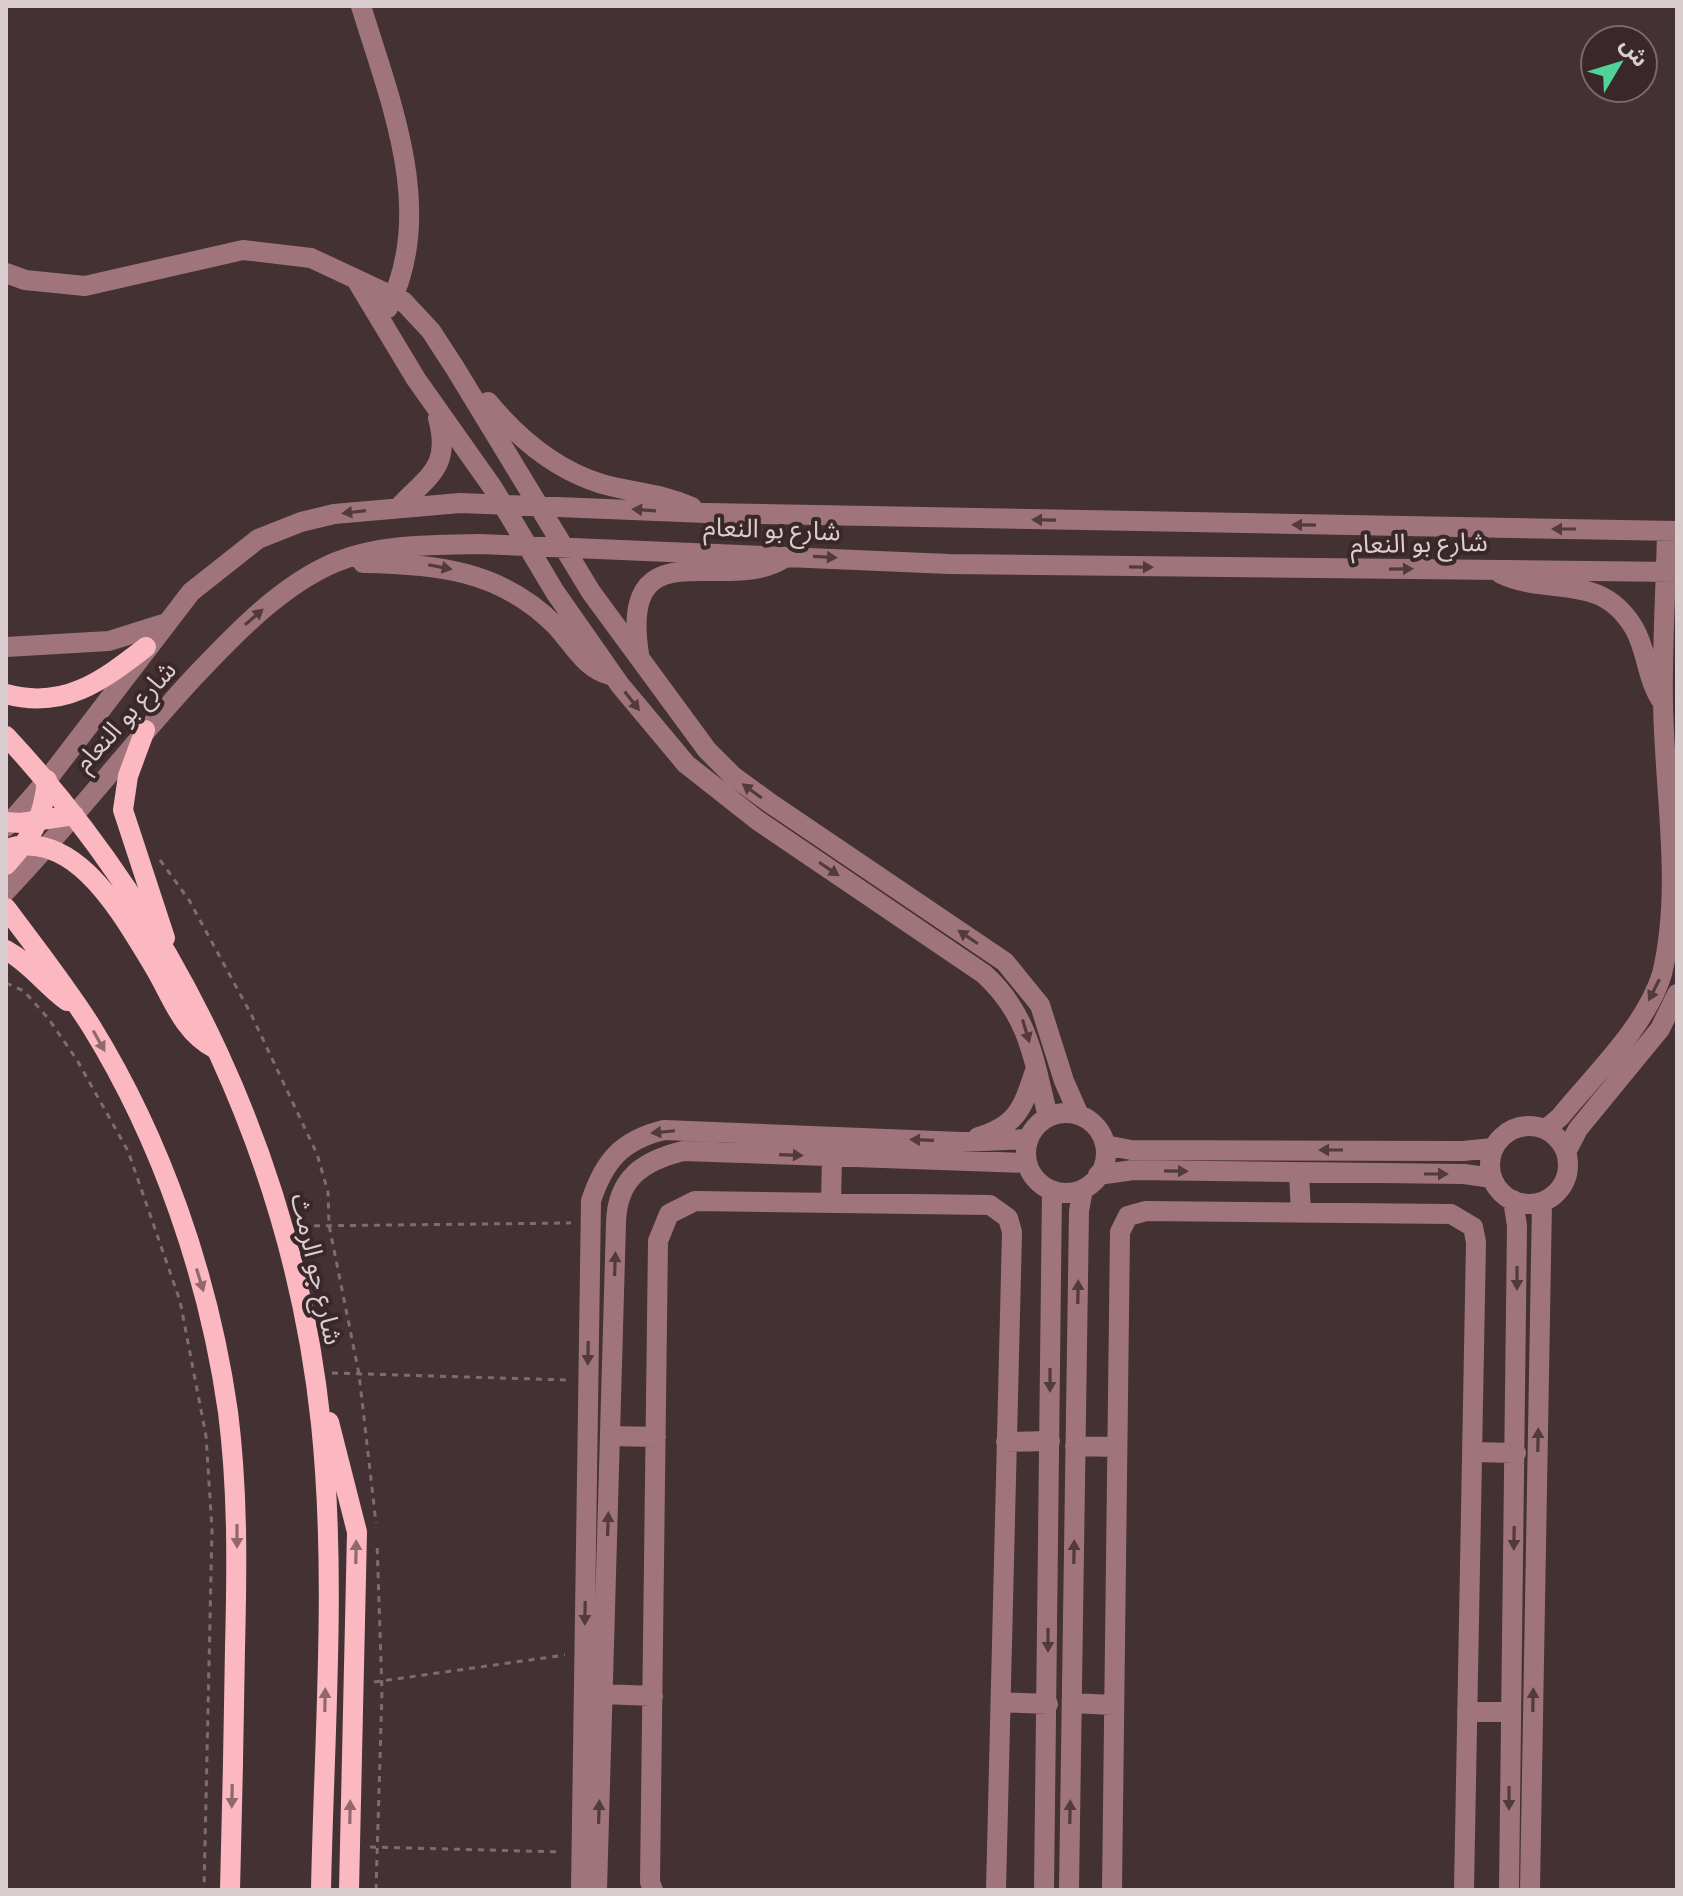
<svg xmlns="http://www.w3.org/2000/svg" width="1683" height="1896" font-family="'Roboto Condensed','Noto Sans Arabic',sans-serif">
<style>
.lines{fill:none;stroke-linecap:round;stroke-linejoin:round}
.path{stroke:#7d6d6f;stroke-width:3;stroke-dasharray:6 6;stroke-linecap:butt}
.minor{stroke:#9f757b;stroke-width:20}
.major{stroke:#fcb8c1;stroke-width:20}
.oneway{fill:#523a3e}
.oneway2{fill:#91686d}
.labels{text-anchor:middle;stroke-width:8;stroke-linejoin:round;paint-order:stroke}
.street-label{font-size:26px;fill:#dacdcf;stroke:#392729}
</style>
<rect width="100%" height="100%" fill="#433133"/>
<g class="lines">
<!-- path -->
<path class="path" d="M160,860L189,900L251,1014L317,1154L328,1192L329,1225L359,1374L376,1523
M6,983L24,991L48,1018L77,1060L128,1151L180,1301L206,1436L212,1529L204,1890
M302,1226L571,1223
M332,1373L568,1380
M374,1682L565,1655
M370,1847L562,1852
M376,1890L382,1692L377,1542"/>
<!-- minor -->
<path class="minor" d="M361,6C390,101 437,212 388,308
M6,273L25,280L85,286L243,250L311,258L403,301L431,331L455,368L591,592L707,750L733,776L770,803L1005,962L1040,1005L1064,1081L1079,1115
M357,281L416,379L493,488L555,592L620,685L686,764L757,820L984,974C1029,1015 1034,1060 1048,1117
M488,402C518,438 556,470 602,484C634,493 661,493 692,507
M399,507C430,474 451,467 438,418
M363,563C436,564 501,570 556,626C573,644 584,668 610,675
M1501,574C1551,597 1600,571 1634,628C1648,652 1646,679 1663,703
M6,647L109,641L163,624
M639,654C619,525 724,595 783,559
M6,827L47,780L191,592L258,539L301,522L334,514L460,503L706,513L1677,531
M6,891C72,822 130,746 195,676C235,634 281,585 336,562C381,544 433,545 480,544L949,564L1677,572
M1026 1153a40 40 0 1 1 80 0a40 40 0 1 1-80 0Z
M1490 1165a39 39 0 1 1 78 0a39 39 0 1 1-78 0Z
M1546,1129L1560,1117C1594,1075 1645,1028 1662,974C1683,886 1664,791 1663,701C1662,645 1666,587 1667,531
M978,1137C1019,1125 1023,1106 1036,1068
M1105,1145L1131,1150L1463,1151L1493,1148
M1566,1152L1578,1129L1660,1029L1677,994
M1299,1174L1301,1212
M1098,1175L1133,1170L1464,1174L1492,1178
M831,1203L832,1157
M611,1436L656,1437
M1006,1442L1050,1441
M1075,1446L1116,1447
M1472,1452L1516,1453
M602,1694L653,1696
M1001,1702L1048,1704
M1072,1703L1113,1705
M1467,1712H1510
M581,1890L591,1201C604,1161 622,1140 664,1130L961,1142L1028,1139
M597,1890L616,1223C617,1178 643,1161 683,1151L1027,1163
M653,1890L650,1882L658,1241L669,1214L695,1201L990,1205L1008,1218L1012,1232L996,1890
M1044,1890L1052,1190
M1069,1890L1079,1211L1083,1189
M1112,1890L1120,1232L1128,1216L1146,1211L1451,1214L1473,1227L1476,1242L1464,1890
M1509,1890L1517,1226L1513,1200
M1530,1890L1542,1202"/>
<!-- major -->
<path class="major" d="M6,694C64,710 102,681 146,647
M145,730L128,776L123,810L165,938
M6,736C181,924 294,1168 321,1424C337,1578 324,1736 321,1890
M6,822L21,823L74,815
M6,849C75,826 123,916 153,965C171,994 182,1032 214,1048
M6,865C33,835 43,820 47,780
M6,908C35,947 65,985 91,1026C162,1141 209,1278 228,1412C238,1490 237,1569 235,1648C234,1729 232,1809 230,1890
M6,950C30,963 45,985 67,1001
M329,1422L357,1532L349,1890"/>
</g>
<!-- one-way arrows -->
<defs><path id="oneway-solid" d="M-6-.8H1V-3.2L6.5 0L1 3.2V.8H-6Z" transform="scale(2)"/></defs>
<g class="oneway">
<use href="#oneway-solid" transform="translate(644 510) rotate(-176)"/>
<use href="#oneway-solid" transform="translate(354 512) rotate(173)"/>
<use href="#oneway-solid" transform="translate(1044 520) rotate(-179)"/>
<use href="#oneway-solid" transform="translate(1304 525) rotate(-179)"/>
<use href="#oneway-solid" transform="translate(1564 529) rotate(-180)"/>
<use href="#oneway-solid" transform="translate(825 557) rotate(3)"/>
<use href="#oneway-solid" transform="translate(440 567) rotate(11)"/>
<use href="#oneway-solid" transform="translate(1141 567) rotate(1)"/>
<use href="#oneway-solid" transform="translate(1401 569) rotate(-1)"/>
<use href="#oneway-solid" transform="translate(254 617) rotate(-41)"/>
<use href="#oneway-solid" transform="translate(632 701) rotate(52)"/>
<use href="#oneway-solid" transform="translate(752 791) rotate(-144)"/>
<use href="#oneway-solid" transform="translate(829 869) rotate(34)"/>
<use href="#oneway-solid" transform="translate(968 937) rotate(-146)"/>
<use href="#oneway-solid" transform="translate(1654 990) rotate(117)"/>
<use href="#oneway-solid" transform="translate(1026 1031) rotate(73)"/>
<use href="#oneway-solid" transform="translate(663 1132) rotate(174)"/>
<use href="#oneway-solid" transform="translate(922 1140) rotate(-178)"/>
<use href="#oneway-solid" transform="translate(1331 1150) rotate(-180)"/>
<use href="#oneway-solid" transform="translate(791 1155) rotate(2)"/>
<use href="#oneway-solid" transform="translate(1176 1171) rotate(1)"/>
<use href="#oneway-solid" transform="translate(1436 1174)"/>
<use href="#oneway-solid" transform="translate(615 1264) rotate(-88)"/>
<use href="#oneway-solid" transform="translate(1517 1278) rotate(90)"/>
<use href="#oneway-solid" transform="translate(1078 1292) rotate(-89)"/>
<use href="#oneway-solid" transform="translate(588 1353) rotate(91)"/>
<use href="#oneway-solid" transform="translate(1050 1380) rotate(90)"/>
<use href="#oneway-solid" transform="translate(1538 1440) rotate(-89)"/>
<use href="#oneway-solid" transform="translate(608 1524) rotate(-88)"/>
<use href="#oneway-solid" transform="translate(1514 1538) rotate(91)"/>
<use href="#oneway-solid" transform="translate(1074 1552) rotate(-89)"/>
<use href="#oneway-solid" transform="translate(585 1613) rotate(91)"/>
<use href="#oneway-solid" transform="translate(1048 1640) rotate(90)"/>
<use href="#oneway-solid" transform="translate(1533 1700) rotate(-89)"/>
<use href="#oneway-solid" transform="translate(1509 1798) rotate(90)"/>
<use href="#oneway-solid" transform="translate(599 1812) rotate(-88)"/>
<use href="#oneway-solid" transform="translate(1070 1812) rotate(-89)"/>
</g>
<g class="oneway2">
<use href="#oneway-solid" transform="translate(99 1041) rotate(61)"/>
<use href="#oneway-solid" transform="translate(200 1280) rotate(73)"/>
<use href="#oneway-solid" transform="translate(237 1536) rotate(90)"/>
<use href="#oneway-solid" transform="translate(356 1552) rotate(-89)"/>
<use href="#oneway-solid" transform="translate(325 1700) rotate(-89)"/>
<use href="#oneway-solid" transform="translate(232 1796) rotate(91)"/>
<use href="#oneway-solid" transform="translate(350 1812) rotate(-89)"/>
</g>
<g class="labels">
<!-- street labels -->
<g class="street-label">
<text transform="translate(772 529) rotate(2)" y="9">شارع بو النعام</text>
<text transform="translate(1419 543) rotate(-1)" y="9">شارع بو النعام</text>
<text transform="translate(125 716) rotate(-48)" y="9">شارع بو النعام</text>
<text transform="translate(317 1269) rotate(77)" y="9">شارع جو الرمث</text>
</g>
</g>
<!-- border -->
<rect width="1683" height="1896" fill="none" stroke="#dacdcf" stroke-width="16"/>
<!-- north arrow -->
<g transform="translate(1619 64) rotate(52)"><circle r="38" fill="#392729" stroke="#79696b" stroke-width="2"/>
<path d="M0-6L14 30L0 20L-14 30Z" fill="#51d397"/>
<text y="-12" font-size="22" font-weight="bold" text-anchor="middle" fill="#dacdcf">ش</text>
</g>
</svg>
